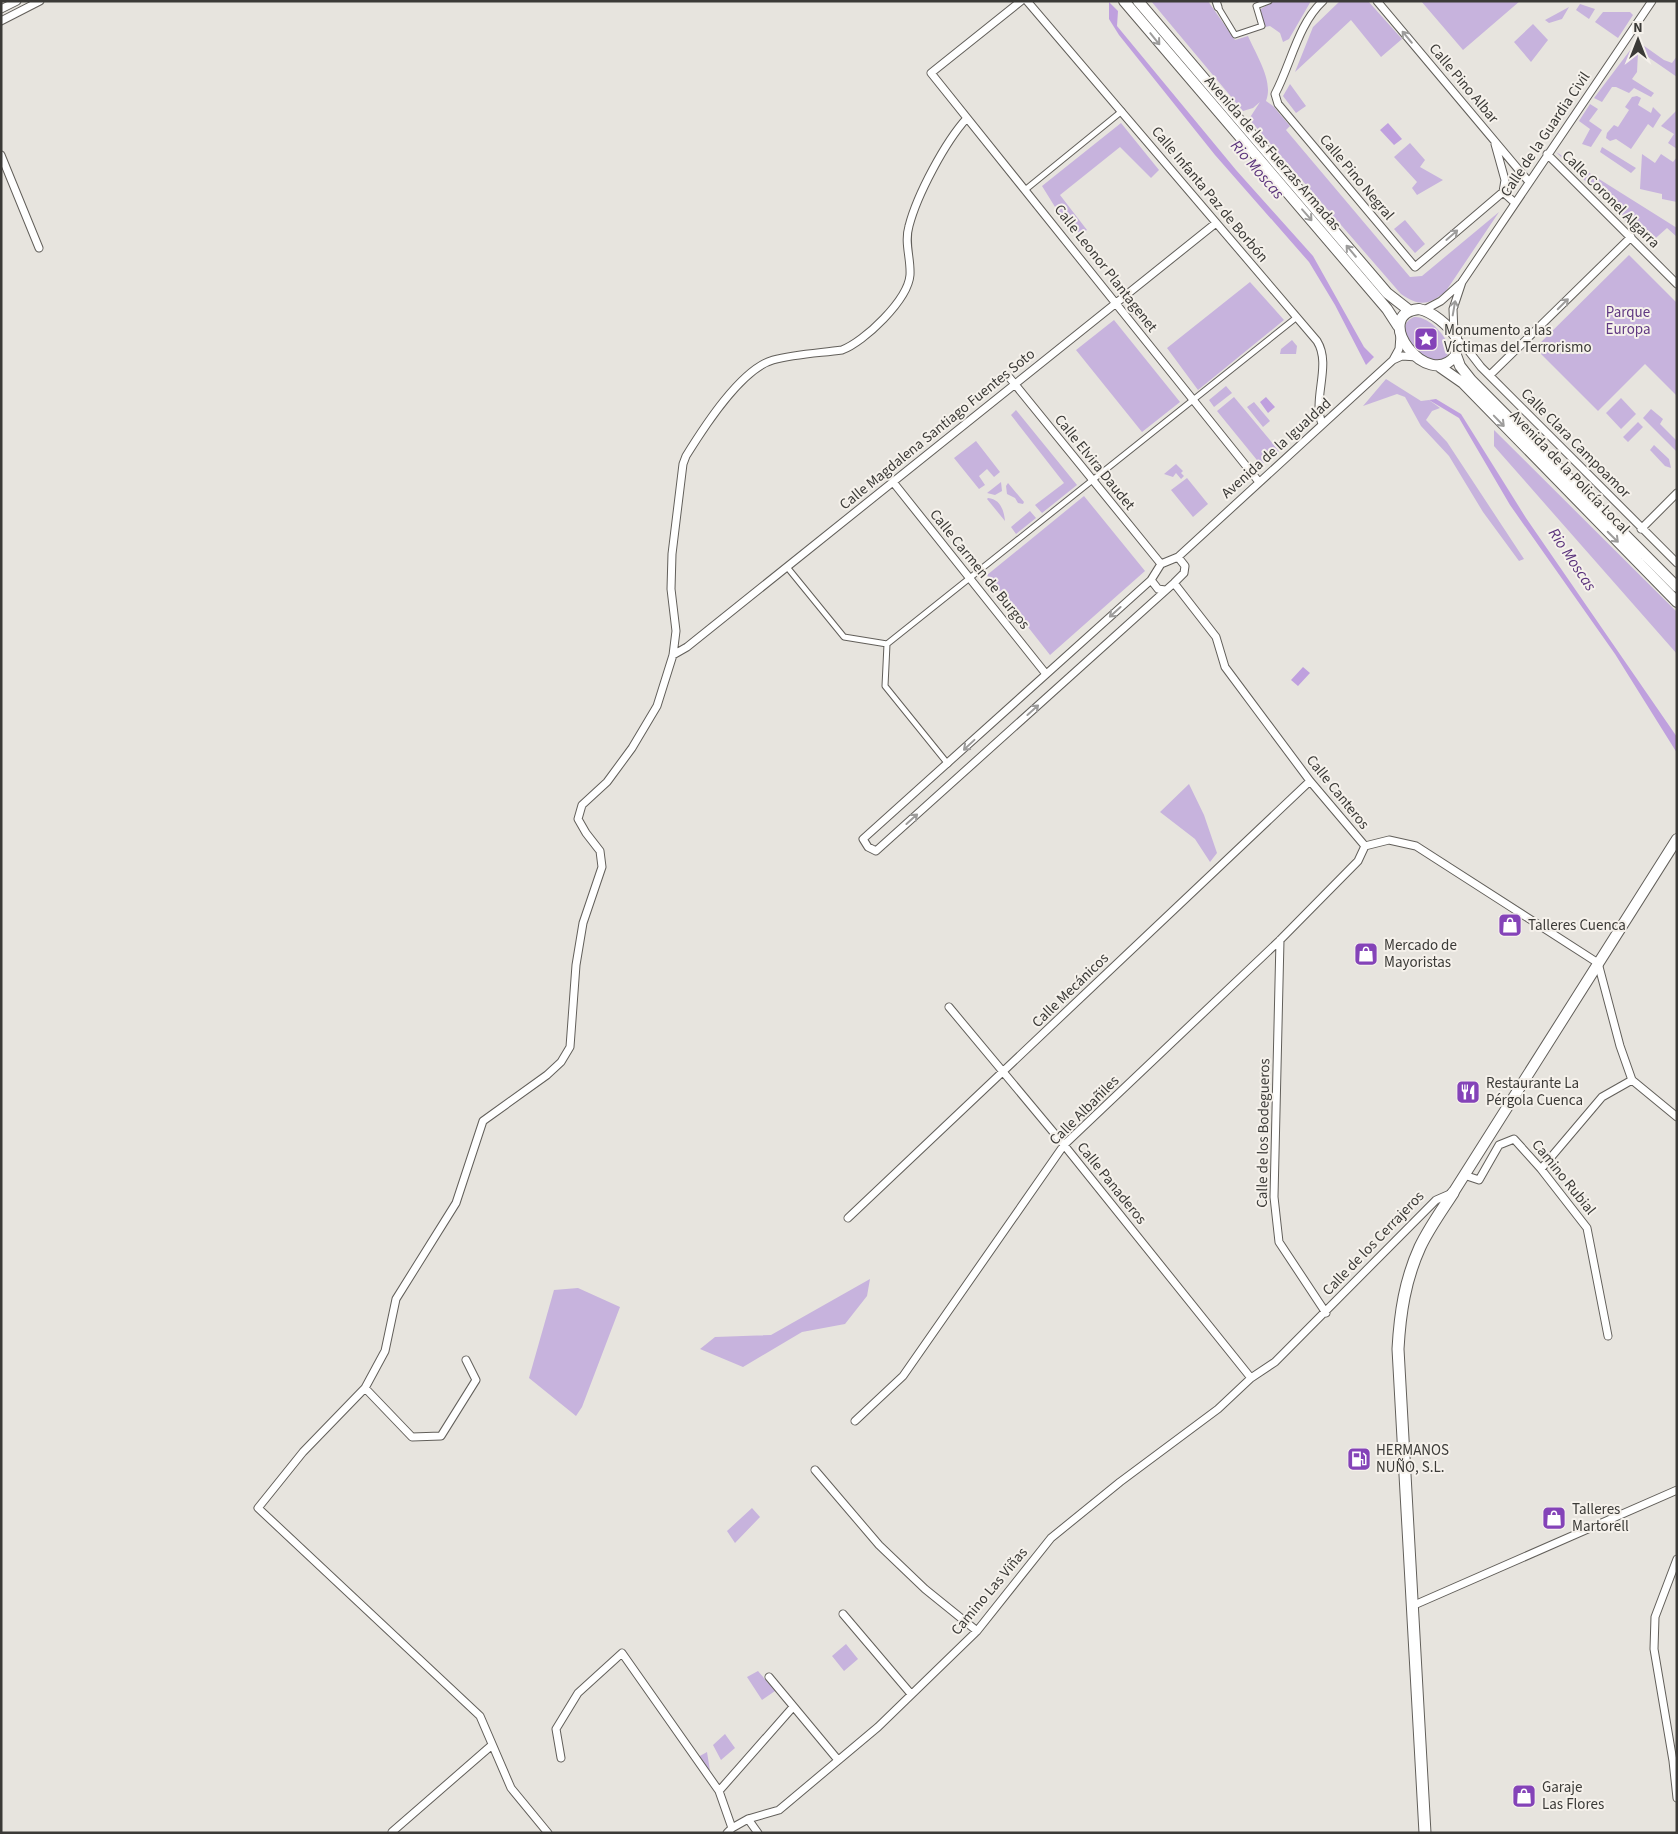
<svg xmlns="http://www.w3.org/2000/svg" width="1678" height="1834" font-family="'Source Sans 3',sans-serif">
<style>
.green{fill:#c7b3dd}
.water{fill:#bfa0de}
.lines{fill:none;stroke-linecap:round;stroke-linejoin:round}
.pedestrian-casing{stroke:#625f5a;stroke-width:7}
.minor-casing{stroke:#625f5a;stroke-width:9}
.secondary-casing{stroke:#625f5a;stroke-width:12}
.trunk-casing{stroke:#625f5a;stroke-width:13}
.pedestrian{stroke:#fff;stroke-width:5}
.minor{stroke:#fff;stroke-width:7}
.secondary{stroke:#fff;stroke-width:10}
.trunk{stroke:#fff;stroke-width:11}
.oneway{stroke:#9d9c9b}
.labels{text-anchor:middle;stroke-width:4;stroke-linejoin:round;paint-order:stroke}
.street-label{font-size:15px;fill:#3b3a37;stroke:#f5f1eb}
.park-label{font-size:15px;fill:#603882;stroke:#f5f1eb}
.poi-label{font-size:15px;fill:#3b3a37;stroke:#f5f1eb;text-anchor:start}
.water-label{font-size:16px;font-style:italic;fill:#59317b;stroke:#f5f1eb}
</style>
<rect width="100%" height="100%" fill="#e7e4de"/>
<!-- green -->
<path class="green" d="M1151,1H1208L1235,40L1248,36C1256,55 1274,81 1266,101L1273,106L1290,126L1286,130L1410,277L1422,276L1499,212L1446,291C1430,305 1419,307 1401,294L1249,119L1260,102L1253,108L1243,111Z
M1274,1H1311L1289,39L1283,42L1280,33L1270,26L1265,27L1259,10Z
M1340,1H1368L1402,39L1381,57L1351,20L1295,72L1313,27Z
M1421,1H1520L1463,50Z
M1580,4L1595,9L1589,19L1576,10Z
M1569,7L1562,19L1549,23L1545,20Z
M1603,12H1630L1633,15L1618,38L1595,22Z
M1533,24L1548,40L1531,62L1514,42Z
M1640,43L1664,60L1672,63L1677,56V77L1635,48Z
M1631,49L1638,53L1637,72L1632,79L1654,93L1651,97L1634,88L1629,93L1616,87H1612L1602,102L1594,98Z
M1290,84L1306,106L1296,113L1283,96Z
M1637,96L1641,98L1638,105L1651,113L1653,107L1661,115L1653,128L1648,124L1631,149L1616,139L1610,141L1606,138L1607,133L1614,125L1618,127L1629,110L1625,107L1632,97Z
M1590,104L1598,109L1589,121L1602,130L1591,147L1582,144L1590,129L1579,121Z
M1677,110V149L1668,143L1674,134L1661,126Z
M1121,123L1159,170L1151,178L1120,147L1060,195L1087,230L1080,234L1060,215L1042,186Z
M1410,143L1425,160L1420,167L1443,180L1417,195L1412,188L1417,182L1394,157Z
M1602,147L1636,168L1631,173L1600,152Z
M1556,152L1677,228V237L1667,228L1649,244Z
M1642,154L1655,163L1661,154L1673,162L1677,157V202L1662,199V194L1640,189Z
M1405,220L1425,244L1415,253L1394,229Z
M1629,255L1677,303V396L1645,364L1598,411L1535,348Z
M1250,282L1284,320L1198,390L1167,348Z
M1414,317C1429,316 1447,336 1450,350L1445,359L1439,362C1434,360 1428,359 1424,356C1410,349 1394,326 1414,317Z
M1114,320L1180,402L1142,432L1076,350Z
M1292,340L1297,346L1296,354H1280L1281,349Z
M1386,379L1421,401L1429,400L1440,408L1432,411L1426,420L1447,442L1524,559L1519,561L1483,512L1449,456L1421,426L1405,397L1397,394L1363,406Z
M1226,386L1232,393L1214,407L1209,400Z
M1234,397L1279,451L1261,465L1217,411Z
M1621,398L1636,414L1621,429L1606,413Z
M1254,402L1270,421L1263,427L1247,407Z
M1651,409L1663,419L1660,424L1677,441V452L1643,418Z
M1016,410L1077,485L1042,513L1035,505L1064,483L1011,415Z
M1638,422L1643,427L1628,442L1623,437Z
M1494,430L1677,612V654L1494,446Z
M976,441L1000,472L994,477L987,469L979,476L985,485L979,489L954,458Z
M1654,445L1669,459L1671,468L1665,466L1650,450Z
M1176,464L1183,471L1181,473L1184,476L1181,479L1176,473L1173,477L1164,474Z
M1187,478L1208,504L1193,517L1171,490Z
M1001,482L1002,491L995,495L987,493Z
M1008,483L1024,502L1023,504L1018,503L1015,498L1007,494L1006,486Z
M1084,496L1145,571L1050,655L987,575Z
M988,498C1000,499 1004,510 1005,521L987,499Z
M1030,511L1036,518L1016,534L1011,527Z
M1189,784L1204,815L1217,853L1210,862L1195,839L1160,812Z
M870,1279L867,1296L845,1324L802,1332L743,1367L700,1349L715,1337L771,1335Z
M578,1288L620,1307L582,1407L576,1416L529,1378L554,1290Z
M752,1508L760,1517L735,1543L727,1531Z
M846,1644L858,1659L844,1671L832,1656Z
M758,1671L775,1691L762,1700L747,1677Z
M725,1734L735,1748L721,1760L713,1745Z
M707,1752L711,1777L698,1757Z"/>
<!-- water -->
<path class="water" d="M1109,2L1118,11L1117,26L1236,170L1313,256L1364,347L1374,357L1366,365L1335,305L1309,262L1215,155L1119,35L1109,19Z
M1388,123L1402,139L1394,145L1380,130Z
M1266,397L1275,407L1268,413L1260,402Z
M1436,399L1461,414L1526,518L1677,737V753L1615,654L1510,505L1459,418L1429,400Z
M1303,667L1310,673L1298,686L1291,680Z"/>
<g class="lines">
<!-- pedestrian casing -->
<g class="pedestrian-casing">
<path id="pedestrian" d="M1218,7L1235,35L1262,26L1256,6L1269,1
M1025,190L1122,111
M787,567L844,637L887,644L885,686L948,764
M887,644L1297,317"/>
</g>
<!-- minor casing -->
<g class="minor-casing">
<path id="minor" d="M1021,1L931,73L1259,482
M1027,1L1317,341C1332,365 1312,398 1322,424
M1216,1L1218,7
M1323,1C1298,24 1291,64 1275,94L1278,104L1415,267L1503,192
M1377,1L1529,182
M1,9L17,1
M1,21L40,1
M1495,144L1505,180L1503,192
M1547,154L1677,284
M1,155L39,248
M1503,192L1515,203
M1424,310L1441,301L1460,284
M1454,334L1453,309L1462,282L1652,1
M1457,340L1464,345L1481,367L1677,563
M1393,360L1399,349L1400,335
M1490,375L1631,237
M1009,377L1161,564
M893,482L1046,674
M1641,529L1677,493
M1178,557L1393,360L1402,356L1417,357
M1151,580L863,839L868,847L876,851L1174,583L1184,573L1185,566L1178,557L1161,564L1151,580L1158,589L1165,590
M1174,583L1216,637L1225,667L1310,781L1365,846L1389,840L1416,846L1598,963L1620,1046L1632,1080L1677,1117
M673,655L687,647L1216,223
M1280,940L1274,1197L1279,1242L1326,1313
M949,1007L1064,1145L1251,1378
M1541,1169L1602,1097L1632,1080
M1464,1175L1479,1180L1499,1145L1514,1139L1541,1169L1587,1228L1608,1336
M848,1218L1310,781
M365,1388L412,1437L441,1436L476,1380L466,1360
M855,1421L903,1376L1064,1145L1280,940L1358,861L1365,846
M815,1470L879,1545L925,1589L977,1631
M1677,1559L1655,1617L1654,1649L1673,1761L1677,1798
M1412,1606L1677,1490
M843,1614L911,1694
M769,1677L838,1760
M561,1758L556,1729L578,1693L622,1653L719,1791L732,1828L727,1833
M719,1791L793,1707
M748,1819L779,1810L878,1727L977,1631L1051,1538L1120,1482L1218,1409L1251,1378L1275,1362L1436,1200L1452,1193
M732,1828L748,1819L758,1833
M392,1832L492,1745
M548,1833L511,1788L480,1716L258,1508L303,1452L365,1388L385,1351L396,1299L456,1203L483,1121L547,1075L561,1062L570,1047L576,965L583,923L602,867L600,851L586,833L578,819L582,805L607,782L632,748L657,706L673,655L676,631L671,589L672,554L683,464L686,456C704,427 741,369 773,360C795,354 820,353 842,350C864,342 908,300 910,275C911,258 904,243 909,226C917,195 945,142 967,118"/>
</g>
<!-- secondary casing -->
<g class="secondary-casing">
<path id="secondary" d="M1124,1L1387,309L1398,326
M1138,1L1387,293L1410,311
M1419,309C1433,312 1448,325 1456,337V355C1428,393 1369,314 1419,309Z
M1456,355L1460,366L1471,380L1677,587
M1440,367L1463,383L1677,602
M1453,1193L1677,839"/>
</g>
<!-- trunk casing -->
<g class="trunk-casing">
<path id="trunk" d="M1425,1833L1398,1349C1400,1313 1405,1280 1420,1247C1429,1228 1442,1210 1453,1193"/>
</g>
<!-- pedestrian -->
<use href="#pedestrian" class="pedestrian"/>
<!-- minor -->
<use href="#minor" class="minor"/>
<!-- secondary -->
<use href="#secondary" class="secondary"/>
<!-- trunk -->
<use href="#trunk" class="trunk"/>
</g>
<!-- one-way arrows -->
<defs><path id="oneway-shaft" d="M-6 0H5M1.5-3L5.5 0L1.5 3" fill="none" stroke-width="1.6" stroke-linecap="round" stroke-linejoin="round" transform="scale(1.25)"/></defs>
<g class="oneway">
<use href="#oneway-shaft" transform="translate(1407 37) rotate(-130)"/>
<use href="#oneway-shaft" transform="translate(1155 39) rotate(51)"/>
<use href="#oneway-shaft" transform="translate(1307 215) rotate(49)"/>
<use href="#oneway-shaft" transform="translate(1452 235) rotate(-41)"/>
<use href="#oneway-shaft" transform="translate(1351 251) rotate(-130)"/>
<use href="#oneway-shaft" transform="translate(1563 304) rotate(-45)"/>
<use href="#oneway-shaft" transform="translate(1454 308) rotate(-80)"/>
<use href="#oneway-shaft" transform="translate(1499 421) rotate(46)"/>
<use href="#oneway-shaft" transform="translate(1613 537) rotate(45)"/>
<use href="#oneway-shaft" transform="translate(1115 612) rotate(138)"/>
<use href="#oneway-shaft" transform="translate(1033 710) rotate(-42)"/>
<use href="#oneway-shaft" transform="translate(969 745) rotate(137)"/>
<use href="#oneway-shaft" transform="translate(912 819) rotate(-42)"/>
</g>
<!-- icons -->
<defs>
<g id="sight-square" transform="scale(1.25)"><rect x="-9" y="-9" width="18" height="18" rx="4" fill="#8443b8" stroke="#f5f1eb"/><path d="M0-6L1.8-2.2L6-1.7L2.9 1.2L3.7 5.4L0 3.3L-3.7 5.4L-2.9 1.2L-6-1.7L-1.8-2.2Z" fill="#fff"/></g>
<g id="shop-square" transform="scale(1.25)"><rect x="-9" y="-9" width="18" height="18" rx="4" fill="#8443b8" stroke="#f5f1eb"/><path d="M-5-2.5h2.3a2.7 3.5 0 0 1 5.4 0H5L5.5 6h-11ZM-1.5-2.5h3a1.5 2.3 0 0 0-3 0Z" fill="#fff"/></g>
<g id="restaurant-square" transform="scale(1.25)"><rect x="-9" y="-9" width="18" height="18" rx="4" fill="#8443b8" stroke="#f5f1eb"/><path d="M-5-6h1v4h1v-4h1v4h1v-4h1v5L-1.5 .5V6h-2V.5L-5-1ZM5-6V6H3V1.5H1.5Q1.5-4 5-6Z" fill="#fff"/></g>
<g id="fuel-square" transform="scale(1.25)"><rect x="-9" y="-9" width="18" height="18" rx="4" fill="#8443b8" stroke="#f5f1eb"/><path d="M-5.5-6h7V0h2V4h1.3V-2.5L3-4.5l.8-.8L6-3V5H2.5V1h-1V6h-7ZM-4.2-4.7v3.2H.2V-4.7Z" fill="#fff"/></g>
</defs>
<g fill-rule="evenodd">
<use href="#sight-square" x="1426" y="339"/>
<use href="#shop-square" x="1510" y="925"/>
<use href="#shop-square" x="1366" y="954"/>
<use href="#restaurant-square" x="1468" y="1092"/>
<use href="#fuel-square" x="1359" y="1459"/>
<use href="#shop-square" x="1554" y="1518"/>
<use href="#shop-square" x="1524" y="1796"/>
</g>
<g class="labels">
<!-- street labels -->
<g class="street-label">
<text transform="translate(1464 83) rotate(50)" y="5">Calle Pino Albar</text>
<text transform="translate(1545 134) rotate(-56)" y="5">Calle de la Guardia Civil</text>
<text transform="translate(1273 153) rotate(49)" y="5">Avenida de las Fuerzas Armadas</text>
<text transform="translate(1357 177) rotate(50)" y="5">Calle Pino Negral</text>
<text transform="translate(1210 194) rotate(50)" y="5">Calle Infanta Paz de Borbón</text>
<text transform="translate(1611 199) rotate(45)" y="5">Calle Coronel Algarra</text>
<text transform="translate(1106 268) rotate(52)" y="5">Calle Leonor Plantagenet</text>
<text transform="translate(937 429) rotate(-39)" y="5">Calle Magdalena Santiago Fuentes Soto</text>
<text transform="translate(1576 443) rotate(45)" y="5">Calle Clara Campoamor</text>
<text transform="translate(1276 448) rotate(-42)" y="5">Avenida de la Igualdad</text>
<text transform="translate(1095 462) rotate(51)" y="5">Calle Elvira Daudet</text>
<text transform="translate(1570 472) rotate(46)" y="5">Avenida de la Policía Local</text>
<text transform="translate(980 569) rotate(51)" y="5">Calle Carmen de Burgos</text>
<text transform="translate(1338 792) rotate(51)" y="5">Calle Canteros</text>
<text transform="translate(1070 990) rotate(-44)" y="5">Calle Mecánicos</text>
<text transform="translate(1084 1110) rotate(-45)" y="5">Calle Albañiles</text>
<text transform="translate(1263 1133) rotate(-89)" y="5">Calle de los Bodegueros</text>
<text transform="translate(1564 1177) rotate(51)" y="5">Camino Rubial</text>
<text transform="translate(1112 1183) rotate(51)" y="5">Calle Panaderos</text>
<text transform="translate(1373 1243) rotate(-46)" y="5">Calle de los Cerrajeros</text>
<text transform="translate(989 1591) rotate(-50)" y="5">Camino Las Viñas</text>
</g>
<!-- park labels -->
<g class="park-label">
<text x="1628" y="317">Parque<tspan x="1628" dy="17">Europa</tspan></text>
</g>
<!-- poi labels -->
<g class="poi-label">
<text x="1444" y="335">Monumento a las<tspan x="1444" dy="17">Víctimas del Terrorismo</tspan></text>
<text x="1528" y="930">Talleres Cuenca</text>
<text x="1384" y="950">Mercado de<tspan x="1384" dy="17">Mayoristas</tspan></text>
<text x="1486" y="1088">Restaurante La<tspan x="1486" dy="17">Pérgola Cuenca</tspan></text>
<text x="1376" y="1455">HERMANOS<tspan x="1376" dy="17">NUÑO, S.L.</tspan></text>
<text x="1572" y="1514">Talleres<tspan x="1572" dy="17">Martorell</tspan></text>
<text x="1542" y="1792">Garaje<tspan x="1542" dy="17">Las Flores</tspan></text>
</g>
<!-- water labels -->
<g class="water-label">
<text transform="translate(1258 169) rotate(49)" y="6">Rio Moscas</text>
<text transform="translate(1573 559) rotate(56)" y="6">Rio Moscas</text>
</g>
</g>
<!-- border -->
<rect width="1678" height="1834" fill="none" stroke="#3b3a37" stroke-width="5"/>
<!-- north arrow -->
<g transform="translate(1638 40)" stroke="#f5f1eb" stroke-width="4" paint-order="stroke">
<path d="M0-4L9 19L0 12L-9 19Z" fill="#3b3a37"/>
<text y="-8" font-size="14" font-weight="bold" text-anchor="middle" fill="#3b3a37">N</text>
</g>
</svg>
